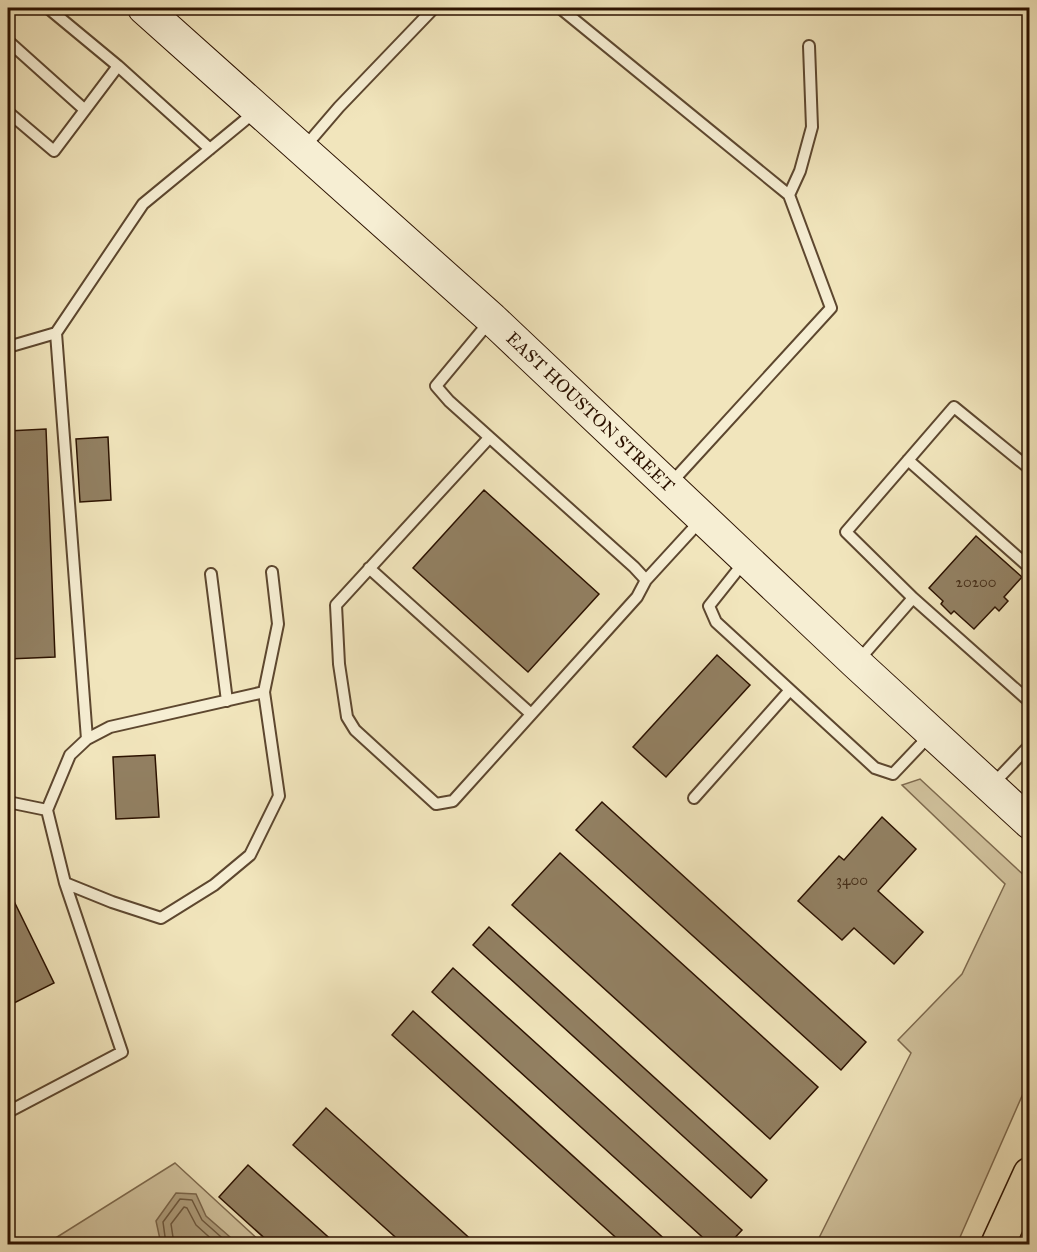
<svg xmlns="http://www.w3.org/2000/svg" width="1037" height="1252" font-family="'IM FELL Great Primer',serif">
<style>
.green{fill:#d0c19c;stroke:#7e6a4e;stroke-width:1.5}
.water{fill:#ae9d7c;stroke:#7a654a;stroke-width:1.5}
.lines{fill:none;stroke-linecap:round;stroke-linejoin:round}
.shore{stroke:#6d583e;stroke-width:1.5}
.building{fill:#928062;stroke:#2c1200;stroke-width:1.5}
.lane-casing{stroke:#5d472f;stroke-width:14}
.secondary-casing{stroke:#2c1200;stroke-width:34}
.highway-casing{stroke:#2c1200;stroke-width:36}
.lane{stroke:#f6eed3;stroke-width:10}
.secondary{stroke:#f6eed3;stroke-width:32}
.highway{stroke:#f1e5bc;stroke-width:33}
.labels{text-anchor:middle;stroke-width:6;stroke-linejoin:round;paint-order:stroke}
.number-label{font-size:15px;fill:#462e18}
.street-label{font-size:18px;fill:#2c1200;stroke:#f6eed3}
</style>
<rect width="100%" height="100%" fill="#f1e5bc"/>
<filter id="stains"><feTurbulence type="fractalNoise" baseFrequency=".00333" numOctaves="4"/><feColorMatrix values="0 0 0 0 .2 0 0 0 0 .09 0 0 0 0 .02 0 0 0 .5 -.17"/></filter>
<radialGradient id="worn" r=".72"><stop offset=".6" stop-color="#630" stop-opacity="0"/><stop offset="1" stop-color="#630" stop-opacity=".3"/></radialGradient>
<!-- green -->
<path class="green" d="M920,779L1029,880V1080L957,1244H816L911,1053L898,1040L962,974L1005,884L902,785Z
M175,1163L263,1244H33L54,1239Z"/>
<!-- water -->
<path class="water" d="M176,1193L196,1194L206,1216L238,1244H161L156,1221Z"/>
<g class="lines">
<!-- shore -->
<path class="shore" d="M166,1244L163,1222L180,1199L192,1200L202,1220L229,1244
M174,1244L171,1224L184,1207L187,1208L196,1225L217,1244"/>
</g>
<!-- building -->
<path class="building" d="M46,429L55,657L8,659V431Z
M108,437L111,500L80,502L76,439Z
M484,490L599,594L528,672L413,568Z
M976,536L1022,577L1004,597L1008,601L999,611L995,607L974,629L954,611L951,614L941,604L943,601L929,588Z
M717,655L750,685L666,777L633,747Z
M155,755L159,817L116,819L113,757Z
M602,802L866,1042L841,1070L576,830Z
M882,817L916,849L878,891L923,932L894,964L854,928L842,940L798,901L839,856L844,860Z
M560,853L818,1087L770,1139L512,905Z
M8,889L54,983L8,1006Z
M489,927L767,1180L751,1198L473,945Z
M453,968L742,1230L729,1244H710L432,992Z
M413,1011L670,1244H623L392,1035Z
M326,1108L476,1244H403L293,1145Z
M248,1165L336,1244H271L219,1197Z"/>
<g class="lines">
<!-- lane casing -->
<g class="lane-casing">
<path id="lane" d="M48,8L118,66L210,149
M560,8L789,195L831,308L671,483
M8,41L85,110
M8,112L54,151L118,66
M303,149L339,107L434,8
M789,195L800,171L812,127L809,46
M490,321L436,386L449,401L634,567L646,580
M56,333L87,739
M8,347L56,333L143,204L256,111
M489,438L336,605L339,664L347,717L355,730L436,804L453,801L637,597L646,580L701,520
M908,460L1030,568
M1030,469L954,407L846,532L913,598L1030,702
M744,562L709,606L716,622L875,768L893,774L929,736
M369,568L531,714
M211,574L227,701
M858,661L913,598
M993,784L1030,745
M694,798L790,690
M8,802L47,810
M65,883L112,902L161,918L214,885L250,855L279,796L264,692
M8,1112L122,1052L65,883L47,810L70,755L87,739L110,727L264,692L278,624L272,572"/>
</g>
<!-- secondary casing -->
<g class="secondary-casing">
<g id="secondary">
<path id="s1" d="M144,8L492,319L856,663L1030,823"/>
</g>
</g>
<!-- highway casing -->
<g class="highway-casing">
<path id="highway" d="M998,1244L1030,1174"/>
</g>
<!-- lane -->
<use href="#lane" class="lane"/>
<!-- secondary -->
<use href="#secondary" class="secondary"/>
<!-- highway -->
<use href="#highway" class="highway"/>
</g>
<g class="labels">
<!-- number labels -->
<g class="number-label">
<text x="976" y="587">20200</text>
<text x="852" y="885">3400</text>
</g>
<!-- street labels -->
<g class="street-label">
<text dy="6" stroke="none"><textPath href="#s1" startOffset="602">EAST HOUSTON STREET</textPath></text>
</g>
</g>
<!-- margin -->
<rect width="1037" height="1252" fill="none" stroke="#f1e5bc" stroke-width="30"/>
<rect x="9" y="9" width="1019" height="1234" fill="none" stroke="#2c1200" stroke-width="3"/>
<rect x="15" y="15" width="1007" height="1222" fill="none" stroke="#2c1200" stroke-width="1.5"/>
<rect width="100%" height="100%" filter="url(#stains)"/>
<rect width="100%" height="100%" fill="url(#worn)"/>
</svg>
